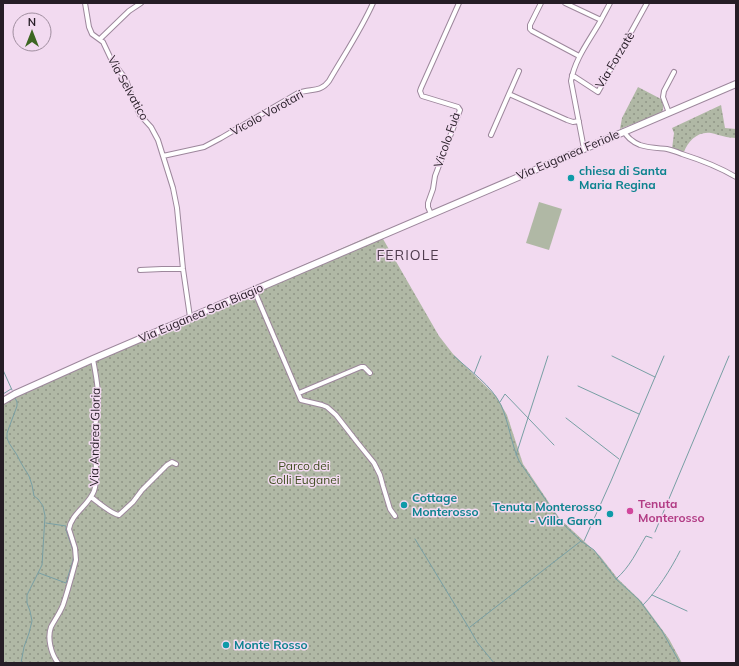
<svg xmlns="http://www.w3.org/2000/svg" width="739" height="666" font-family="Mulish,sans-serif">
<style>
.park{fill:url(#park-dots)}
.pitch{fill:#b0b8a5}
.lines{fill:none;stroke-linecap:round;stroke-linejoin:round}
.stream{stroke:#789fa4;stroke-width:1}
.minor-casing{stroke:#9d879c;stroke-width:6}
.secondary-casing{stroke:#9d879c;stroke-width:8}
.minor{stroke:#fff;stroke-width:4}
.secondary{stroke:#fff;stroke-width:6}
.culture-dot{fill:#0f9aa8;stroke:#f2daf0;stroke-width:1.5}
.hotel-dot{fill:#d1479c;stroke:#f2daf0;stroke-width:1.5}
.labels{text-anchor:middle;stroke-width:3;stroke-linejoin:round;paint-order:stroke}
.street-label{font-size:12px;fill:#261d26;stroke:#f2daf0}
.culture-label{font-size:12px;font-weight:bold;fill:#0d838f;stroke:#f2daf0;text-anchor:start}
.park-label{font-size:12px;fill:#404f21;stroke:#f2daf0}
.hotel-label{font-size:12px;font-weight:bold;fill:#b23c85;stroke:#f2daf0;text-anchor:start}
.quarter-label{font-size:14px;letter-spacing:1px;fill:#503c4e;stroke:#f2daf0}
</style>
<defs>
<pattern id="park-dots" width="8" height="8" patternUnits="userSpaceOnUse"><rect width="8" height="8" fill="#b0b8a5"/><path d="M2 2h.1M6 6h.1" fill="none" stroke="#8f9586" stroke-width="1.8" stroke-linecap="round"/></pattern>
</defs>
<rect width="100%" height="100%" fill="#f2daf0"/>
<!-- park -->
<path class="park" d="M638,87L661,99C663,104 665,108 661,113L620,129L622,118Z
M721,105L725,128L736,129V138C727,138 720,135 711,133C698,131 688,141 684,152L672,149L674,133L672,128Z
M379,232L439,336L453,354L496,396L507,415L523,464L560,519L600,556L618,579L641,601L669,639L682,663H3V397L6,395Z"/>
<!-- pitch -->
<path class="pitch" d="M539,202L562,209L549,250L526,243Z"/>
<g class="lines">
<!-- stream -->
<path class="stream" d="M454,356C470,371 491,385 501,405C509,423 511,443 519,461L561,522L581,541L594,550L616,579L639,600L662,631L680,663
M612,356L655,377
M3,370L12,390
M474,374L481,356
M578,386L639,414
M3,394L11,389
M15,398L17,402V406L7,433V438L9,443L17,455L21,463L29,476L32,485L34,496L38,499L43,506L45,516L42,565L27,595V603L30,611L32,621L29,633L24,647L21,663
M500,402L505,394L554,445
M566,418L619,459
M516,455L548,356
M655,532L729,356
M415,539L469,628L477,642L494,663
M584,541L611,481L664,356
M39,573L66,583L73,560L74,553L66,530V526L46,523
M616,579C630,567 637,551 646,536L652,538
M652,595L687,611
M643,605C657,591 671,569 680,551
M470,627L581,541"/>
<!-- minor casing -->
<g class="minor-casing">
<path id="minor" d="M85,3L89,27L92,34L103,42L112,61L122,74L126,80L135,105L140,115L151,127L158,140L173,188L177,208L183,269L190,317
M541,3L530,25V29L532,31L579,56
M565,3L601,20
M100,39L129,11L141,3
M572,75L598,92L647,3
M509,94L567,120L573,122L579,121
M669,113L663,97L664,91L674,72
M624,131C627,138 633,142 640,145C649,148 658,148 667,149C672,150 677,152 682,154C701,160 719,167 736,177
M491,135L519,71
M584,149L571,81C575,58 590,40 601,20C604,14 607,9 610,3
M163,156L204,147L221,138L298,93C311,88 320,93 329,81C344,55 361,30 373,3
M431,214L428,207V203L433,189L435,176L460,110L458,107L422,96L420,91L421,88L459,3
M140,270L162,269H183
M254,290L301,400L322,405L327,407L336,415L357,442L374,463L380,475L383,486L390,509L395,516
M299,393L361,367H364L370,373
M91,497C98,502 111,514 119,515L133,502L142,490L167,465L172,462L176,464
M58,663C51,654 47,638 51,627C55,619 60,613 63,605C68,590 72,575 76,560L75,548L69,529C71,514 89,505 94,491C99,476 94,454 94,439C95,424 98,410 98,396C98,384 95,371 93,359"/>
</g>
<!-- secondary casing -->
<g class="secondary-casing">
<path id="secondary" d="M3,401L15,394L93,359L736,84"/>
</g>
<!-- minor -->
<use href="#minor" class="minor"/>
<!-- secondary -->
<use href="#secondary" class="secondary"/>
</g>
<!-- markers -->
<g class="culture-dot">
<circle cx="571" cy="178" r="4"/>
<circle cx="404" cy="505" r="4"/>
<circle cx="610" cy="514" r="4"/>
<circle cx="226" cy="645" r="4"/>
</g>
<circle class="hotel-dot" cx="630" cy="511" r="4"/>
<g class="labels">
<!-- street labels -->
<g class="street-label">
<text transform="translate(615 60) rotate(-59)" y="4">Via Forzatè</text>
<text transform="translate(128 88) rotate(61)" y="4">Via Selvatico</text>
<text transform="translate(267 113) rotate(-29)" y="4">Vicolo Vorotari</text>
<text transform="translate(447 140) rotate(-71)" y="4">Vicolo Fuà</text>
<text transform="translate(568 155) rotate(-23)" y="4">Via Euganea Feriole</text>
<text transform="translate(201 313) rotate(-23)" y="4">Via Euganea San Biagio</text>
<text transform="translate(95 437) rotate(-89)" y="4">Via Andrea Gloria</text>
</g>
<!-- culture labels -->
<g class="culture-label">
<text x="579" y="175">chiesa di Santa<tspan x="579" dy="14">Maria Regina</tspan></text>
<text x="412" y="502">Cottage<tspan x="412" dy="14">Monterosso</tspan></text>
<text x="602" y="511" text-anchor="end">Tenuta Monterosso<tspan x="602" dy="14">- Villa Garon</tspan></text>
<text x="234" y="649">Monte Rosso</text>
</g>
<!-- park labels -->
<g class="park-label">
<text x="304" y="470">Parco dei<tspan x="304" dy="14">Colli Euganei</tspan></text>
</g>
<!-- hotel labels -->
<g class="hotel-label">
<text x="638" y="508">Tenuta<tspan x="638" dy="14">Monterosso</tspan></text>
</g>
<!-- quarter labels -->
<g class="quarter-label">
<text x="408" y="260">FERIOLE</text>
</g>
</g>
<!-- border -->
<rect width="739" height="666" fill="none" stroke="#261d26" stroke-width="8"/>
<!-- north arrow -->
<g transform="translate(32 32)"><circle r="19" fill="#f2daf0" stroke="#a08e9f"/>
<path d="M0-3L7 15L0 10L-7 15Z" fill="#3d6622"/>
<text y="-6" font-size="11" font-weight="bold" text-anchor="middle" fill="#261d26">N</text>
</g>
</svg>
